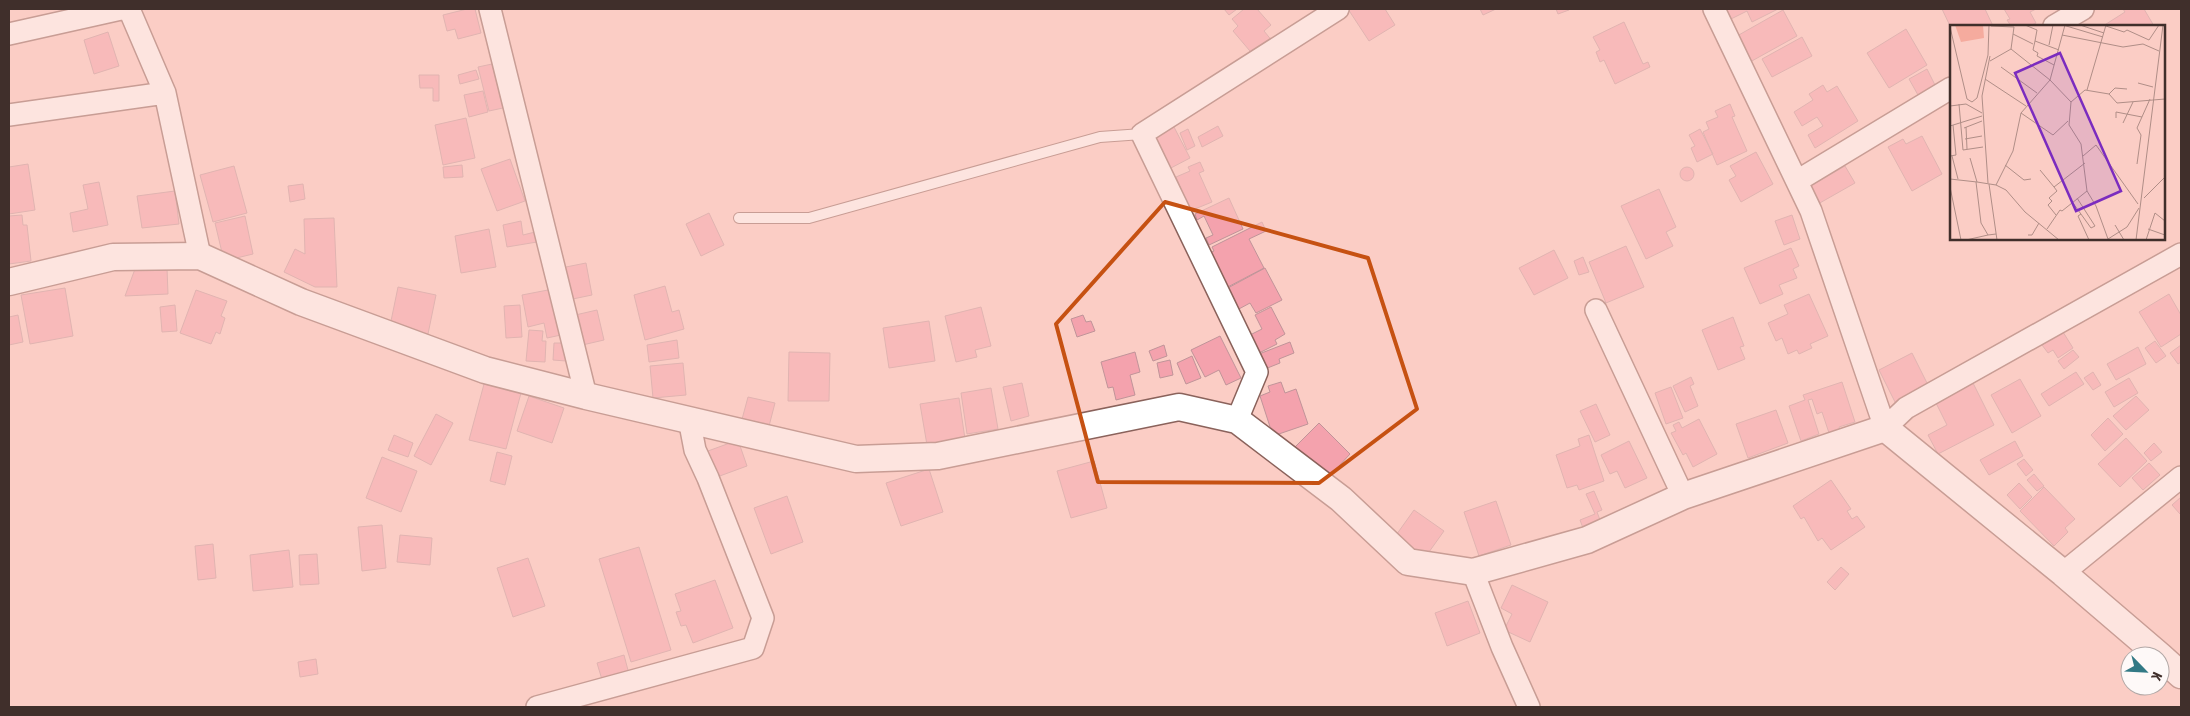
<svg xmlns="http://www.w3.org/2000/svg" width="2190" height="716" font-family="'Asap Condensed',sans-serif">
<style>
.building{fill:#f4a2ad;stroke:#c09499}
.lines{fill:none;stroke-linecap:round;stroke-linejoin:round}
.service-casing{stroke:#8a625b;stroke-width:12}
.minor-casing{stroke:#8a625b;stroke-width:24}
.tertiary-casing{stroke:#8a625b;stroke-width:29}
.service{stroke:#fff;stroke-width:10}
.minor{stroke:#fff;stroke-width:21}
.tertiary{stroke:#fff;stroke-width:26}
.marked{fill:none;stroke:#c65112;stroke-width:4;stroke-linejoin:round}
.inset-road{fill:none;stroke:#b08e87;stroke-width:1}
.view{fill:#7b2cbf;fill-opacity:0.15;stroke:#7b2cbf;stroke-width:2.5}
.inset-edge{fill:none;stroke:#402f2b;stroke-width:2.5}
</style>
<rect width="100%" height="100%" fill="#fbcdc5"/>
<!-- building -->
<path class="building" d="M467,9H475L481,33L458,39L455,29L447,31L443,15Z
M1224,9H1237L1229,15Z
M1244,9H1257L1271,25L1264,31L1273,42L1255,57L1233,31L1238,26L1232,19Z
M1348,9H1385L1395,25L1369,41Z
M1480,9H1496L1483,15Z
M1556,9H1568L1569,10L1558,14Z
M1726,9H1778L1752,22L1747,11L1731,19Z
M1942,9H1985L1993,26L1951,28Z
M2004,9H2036L2030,12L2036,23L2030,26H2011L2007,20L2010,19Z
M2123,9H2144L2154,26H2103L2125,12Z
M1783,10L1797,36L1750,62L1737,36Z
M1624,22L1643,64L1648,62L1650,67L1615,84L1604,60L1600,62L1596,52L1600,50L1593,37Z
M1906,29L1927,65L1889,88L1867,53Z
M108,32L119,66L94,74L84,40Z
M1802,37L1812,56L1772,77L1762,59Z
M492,64L503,108L489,111L478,67Z
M1927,69L1935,85L1918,95L1909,79Z
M476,70L479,79L460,84L458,75Z
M419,75H439V101H433V88H420Z
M1823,85L1827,92L1837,86L1858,121L1815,148L1808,135L1823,126L1817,117L1802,126L1794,112L1813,100L1809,94Z
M483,91L488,112L469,117L464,95Z
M1730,104L1735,116L1732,117L1747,151L1717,165L1703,132L1709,129L1706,122L1718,117L1715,111Z
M466,118L475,158L443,165L435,125Z
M1218,126L1223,136L1202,147L1198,137Z
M1174,127L1190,158L1169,169L1153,138Z
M1188,129L1195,146L1187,150L1180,133Z
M1700,129L1713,154L1697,162L1691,148L1695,146L1689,135Z
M1922,136L1942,174L1912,191L1888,147L1903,139L1906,144Z
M1756,152L1773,184L1741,202L1729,180L1736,176L1730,166Z
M510,159L525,201L497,211L481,169Z
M1200,162L1204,171L1199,173L1212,202L1190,211L1176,177L1190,171L1188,167Z
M28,164L35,210L9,214V167Z
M462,165L463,177L444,178L443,167Z
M234,166L247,213L213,222L200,175Z
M1845,166L1855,183L1818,204L1809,187Z
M1680 174a7 7 0 1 1 14 0a7 7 0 1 1-14 0Z
M99,182L108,225L73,232L70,213L88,209L83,185Z
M303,184L305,199L290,202L288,186Z
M1659,189L1676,227L1666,232L1673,246L1646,259L1621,206Z
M175,191L179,224L142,228L137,196Z
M1229,198L1243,229L1209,245L1206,238L1213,235L1204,216L1197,220L1195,214Z
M709,213L724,245L701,256L686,224Z
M22,215L23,225H27L31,261L9,264V216Z
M1792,215L1800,239L1784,245L1775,221Z
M245,216L253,254L224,261L215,223Z
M334,218L337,287H315L284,272L295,249L305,254L304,219Z
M521,221L523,235L535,232L537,242L507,247L503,225Z
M1262,222L1266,231L1249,239L1264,268L1224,289L1207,254L1214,251L1212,247Z
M489,229L496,267L461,273L455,236Z
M1626,246L1644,287L1606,303L1589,262Z
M1791,248L1799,266L1793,269L1797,278L1779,285L1783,294L1760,304L1744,268Z
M1554,250L1568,278L1534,295L1519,268Z
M1583,257L1589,272L1579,275L1574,261Z
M586,263L592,295L568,300L561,268Z
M167,268L168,294L125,296L135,269Z
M1265,268L1282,300L1256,313L1250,303L1237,310L1226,289Z
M665,286L672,312L679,310L684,329L645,340L634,295Z
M398,287L436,295L428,334L390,326Z
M65,288L73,336L30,344L21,295Z
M553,289L561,335L547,338L544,323L528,327L522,295Z
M196,290L227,301L221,316L225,318L220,334L216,332L211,344L180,333Z
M1809,294L1828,336L1810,344L1812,348L1799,354L1797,350L1788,354L1782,338L1776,341L1768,323L1788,314L1784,305Z
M2169,294L2181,315V334L2161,347L2139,312Z
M175,305L177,331L162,332L160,307Z
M520,305L522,337L506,338L504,306Z
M981,307L991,346L975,350L977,357L956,362L945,316Z
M1271,307L1285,334L1275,340L1277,344L1257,354L1248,336L1262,329L1255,315Z
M597,310L604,340L578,346L571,316Z
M18,315L23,342L9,345V317Z
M1083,315L1086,322L1091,321L1095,331L1077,337L1071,319Z
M1733,317L1744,346L1740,347L1745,359L1718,370L1702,330Z
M929,321L935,361L889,368L883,328Z
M529,330L543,331L542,341H546L545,362L526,361Z
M2063,332L2073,348L2058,358L2053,350L2048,353L2042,345Z
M1220,336L1241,378L1226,385L1219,370L1205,377L1191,350Z
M677,340L679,358L649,362L647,345Z
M2155,341L2166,356L2156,363L2145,348Z
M1290,342L1294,353L1279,359L1280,363L1265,369L1259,354Z
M554,343H567L566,361L553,360Z
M1164,345L1167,356L1153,361L1149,351Z
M2181,345V362L2178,364L2170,353Z
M2138,347L2146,364L2116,380L2107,364Z
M2073,350L2079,357L2064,369L2058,361Z
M789,352L830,353L829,401H788Z
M1135,352L1140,372L1130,375L1135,395L1116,400L1113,387L1108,388L1101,362Z
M1912,353L1929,387L1896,404L1879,370Z
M1192,356L1201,378L1186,384L1177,363Z
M1170,360L1173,375L1160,378L1157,363Z
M683,363L686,395L653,398L650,366Z
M2076,372L2084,384L2049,406L2041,394Z
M2093,372L2101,385L2093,390L2084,378Z
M1691,377L1694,384L1690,386L1698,406L1685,412L1673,386Z
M2129,378L2138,393L2114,407L2105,392Z
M2020,379L2041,416L2012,433L1991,395Z
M1281,382L1285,393L1296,389L1308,424L1273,436L1260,396L1270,392L1268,386Z
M1842,382L1855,422L1839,427L1841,432L1830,436L1822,412L1817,414L1812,399L1808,400L1819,434L1801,441L1789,406L1805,400L1803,395Z
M1022,383L1029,416L1011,421L1003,387Z
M1973,383L1994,425L1938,454L1928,435L1947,425L1936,403Z
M484,384L521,393L506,449L469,440Z
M1671,387L1683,418L1666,424L1655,393Z
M991,388L998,429L967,434L961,393Z
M529,396L564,408L552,443L517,431Z
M2136,396L2149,410L2126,430L2113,416Z
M748,397L775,403L768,430L741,423Z
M959,398L965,439L927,445L920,404Z
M1596,404L1610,435L1595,442L1580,411Z
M1776,410L1788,443L1748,458L1736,424Z
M436,414L453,423L431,465L414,456Z
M2108,418L2123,434L2105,451L2091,435Z
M1699,419L1717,454L1693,467L1686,453L1683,455L1671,433L1676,431L1673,425L1679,422L1682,428Z
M1319,423L1350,454L1328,478L1295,447Z
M394,435L413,443L408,457L388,450Z
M1589,435L1604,481L1579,490L1577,485L1567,488L1556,455L1580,446L1578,439Z
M2126,438L2147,461L2120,487L2098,464Z
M738,440L747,466L717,477L708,451Z
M1629,441L1647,478L1625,488L1617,471L1610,474L1601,455Z
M2015,441L2023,456L1989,475L1980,460Z
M2154,443L2162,452L2151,461L2144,453Z
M497,452L512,456L505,485L490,481Z
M382,457L417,471L401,512L366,498Z
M2024,459L2033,470L2026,476L2017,464Z
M1094,461L1107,508L1071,518L1057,471Z
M2149,463L2160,475L2143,490L2132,478Z
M929,469L943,512L901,526L886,483Z
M2034,474L2044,486L2037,491L2027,480Z
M1831,480L1851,509L1847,511L1852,519L1857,516L1865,527L1831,550L1822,538L1818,541L1804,517L1801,519L1793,506Z
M2019,483L2032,497L2020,509L2007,495Z
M2044,487L2075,519L2065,528L2068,532L2054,546L2020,511Z
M1594,491L1602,510L1597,512L1600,520L1583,528L1580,520L1595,514L1586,494Z
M787,496L803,542L771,554L754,508Z
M2181,497V513L2180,514L2172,505Z
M1496,501L1511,545L1479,556L1464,512Z
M1414,510L1444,531L1424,559L1394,538Z
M382,525L386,568L362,571L358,527Z
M400,535L432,538L430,565L397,562Z
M213,544L216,578L198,580L195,546Z
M639,547L671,650L631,662L599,559Z
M289,550L293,587L253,591L250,555Z
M317,554L319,584L300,585L299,555Z
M528,558L545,606L513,617L497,568Z
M1841,567L1849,574L1835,590L1827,582Z
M715,580L733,628L693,643L686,625L681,626L676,612L681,611L675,594Z
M1512,585L1548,602L1530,642L1504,630L1512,614L1501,608Z
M1468,601L1480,633L1447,646L1435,613Z
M624,655L629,674L603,683L597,663Z
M316,659L318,674L300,677L298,662Z"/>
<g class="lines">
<!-- service casing -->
<g class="service-casing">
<path id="service" d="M739,218H809L1100,137L1142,134"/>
</g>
<!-- minor casing -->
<g class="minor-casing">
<path id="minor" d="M129,9L165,93L200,256
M490,9L586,396
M1714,9L1811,211L1885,428L1906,408L2181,254
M2054,26L2083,9
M9,34L121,9
M9,115L165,93
M1797,181L1951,88
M1596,310L1683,496
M1237,420L1257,372L1142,134L1338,9
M1473,572L1502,647L1529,707
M2063,573L2181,477
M537,707L753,648L763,618L708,478L695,450L689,419"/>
</g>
<!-- tertiary casing -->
<g class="tertiary-casing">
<path id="tertiary" d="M9,282L113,257L200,256L301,302L485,370L586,396L856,459L938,456L1179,407L1237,420L1341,499L1408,562L1473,572L1587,540L1683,496L1885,428L2063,573L2160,656
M2160,656L2181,675"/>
</g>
<!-- service -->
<use href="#service" class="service"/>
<!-- minor -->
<use href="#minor" class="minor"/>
<!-- tertiary -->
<use href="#tertiary" class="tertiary"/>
</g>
<!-- marked area -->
<path d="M0 0H2190V716H0ZM1165,202L1368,258L1417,409L1319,483L1098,482L1056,324Z" fill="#fbcdc5" fill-opacity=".55" fill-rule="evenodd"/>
<path class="marked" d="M1165,202L1368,258L1417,409L1319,483L1098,482L1056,324Z"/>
<!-- overview -->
<g transform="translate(1950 25)">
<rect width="215" height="215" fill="#fbcdc5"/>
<path d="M5,0H33L34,13L11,17Z" fill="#f5ab9e"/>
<path class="inset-road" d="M75,0L87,5L85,16L109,25M113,0L153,12M115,0L100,55L121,77L119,100L131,119L137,166L146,181L158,214L177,202L189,183M130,0L154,8M41,1L64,2L61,24L100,55L71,88L63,126L46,160M156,1L174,7L177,5L199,15L209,0M0,2L17,74L22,77L27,73L38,30L39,0M63,9L83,19M112,10L173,22L193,19L209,26M85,16L83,25L88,28L87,31L104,40M99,20L103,0M40,36L61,24M51,42L87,68M35,54L76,81M188,58L203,62M137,65L156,0M159,69L165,63L177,64M121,77L135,65L159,69L167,78L215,74M9,79L13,125L33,122M0,81L16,79L32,88M71,88L103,110L118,96M166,93V87L192,92M173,98L183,77M0,101L32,91M16,102L17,124M14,103L32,96M15,114L32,111M0,131L6,130L3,100M2,131L8,154M133,131L146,120L188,179M187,139L191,110L187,103L200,74M55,140L74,155L81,154M90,145L104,162M0,154L27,157L20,133M26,157L31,198L38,210L46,209M27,157L46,160L56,165L75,187L109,215M38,158L32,71L40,31M39,159L47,215M0,162L11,215M127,173L145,201M194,173L215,152M123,178L141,203L145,201M131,189L128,191L139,215M106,190L98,180L102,176L99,173L107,166L104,162L135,138M165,200L174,215M97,204L110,185L112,186L137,166M198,204L215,210M78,210H82L89,198M16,215L38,210M186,215L213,0M196,215L205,188L215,196"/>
<path class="view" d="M110,28L171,166L126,186L65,48Z"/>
<rect width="215" height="215" class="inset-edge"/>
</g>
<!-- border -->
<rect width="2190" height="716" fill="none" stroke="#402f2b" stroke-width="20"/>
<!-- north arrow -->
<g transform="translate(2145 671) rotate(114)"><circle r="24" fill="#fef9f8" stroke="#b2a8a6"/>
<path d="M0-4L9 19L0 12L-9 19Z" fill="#327985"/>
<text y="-8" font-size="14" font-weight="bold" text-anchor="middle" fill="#402f2b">K</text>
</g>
</svg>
